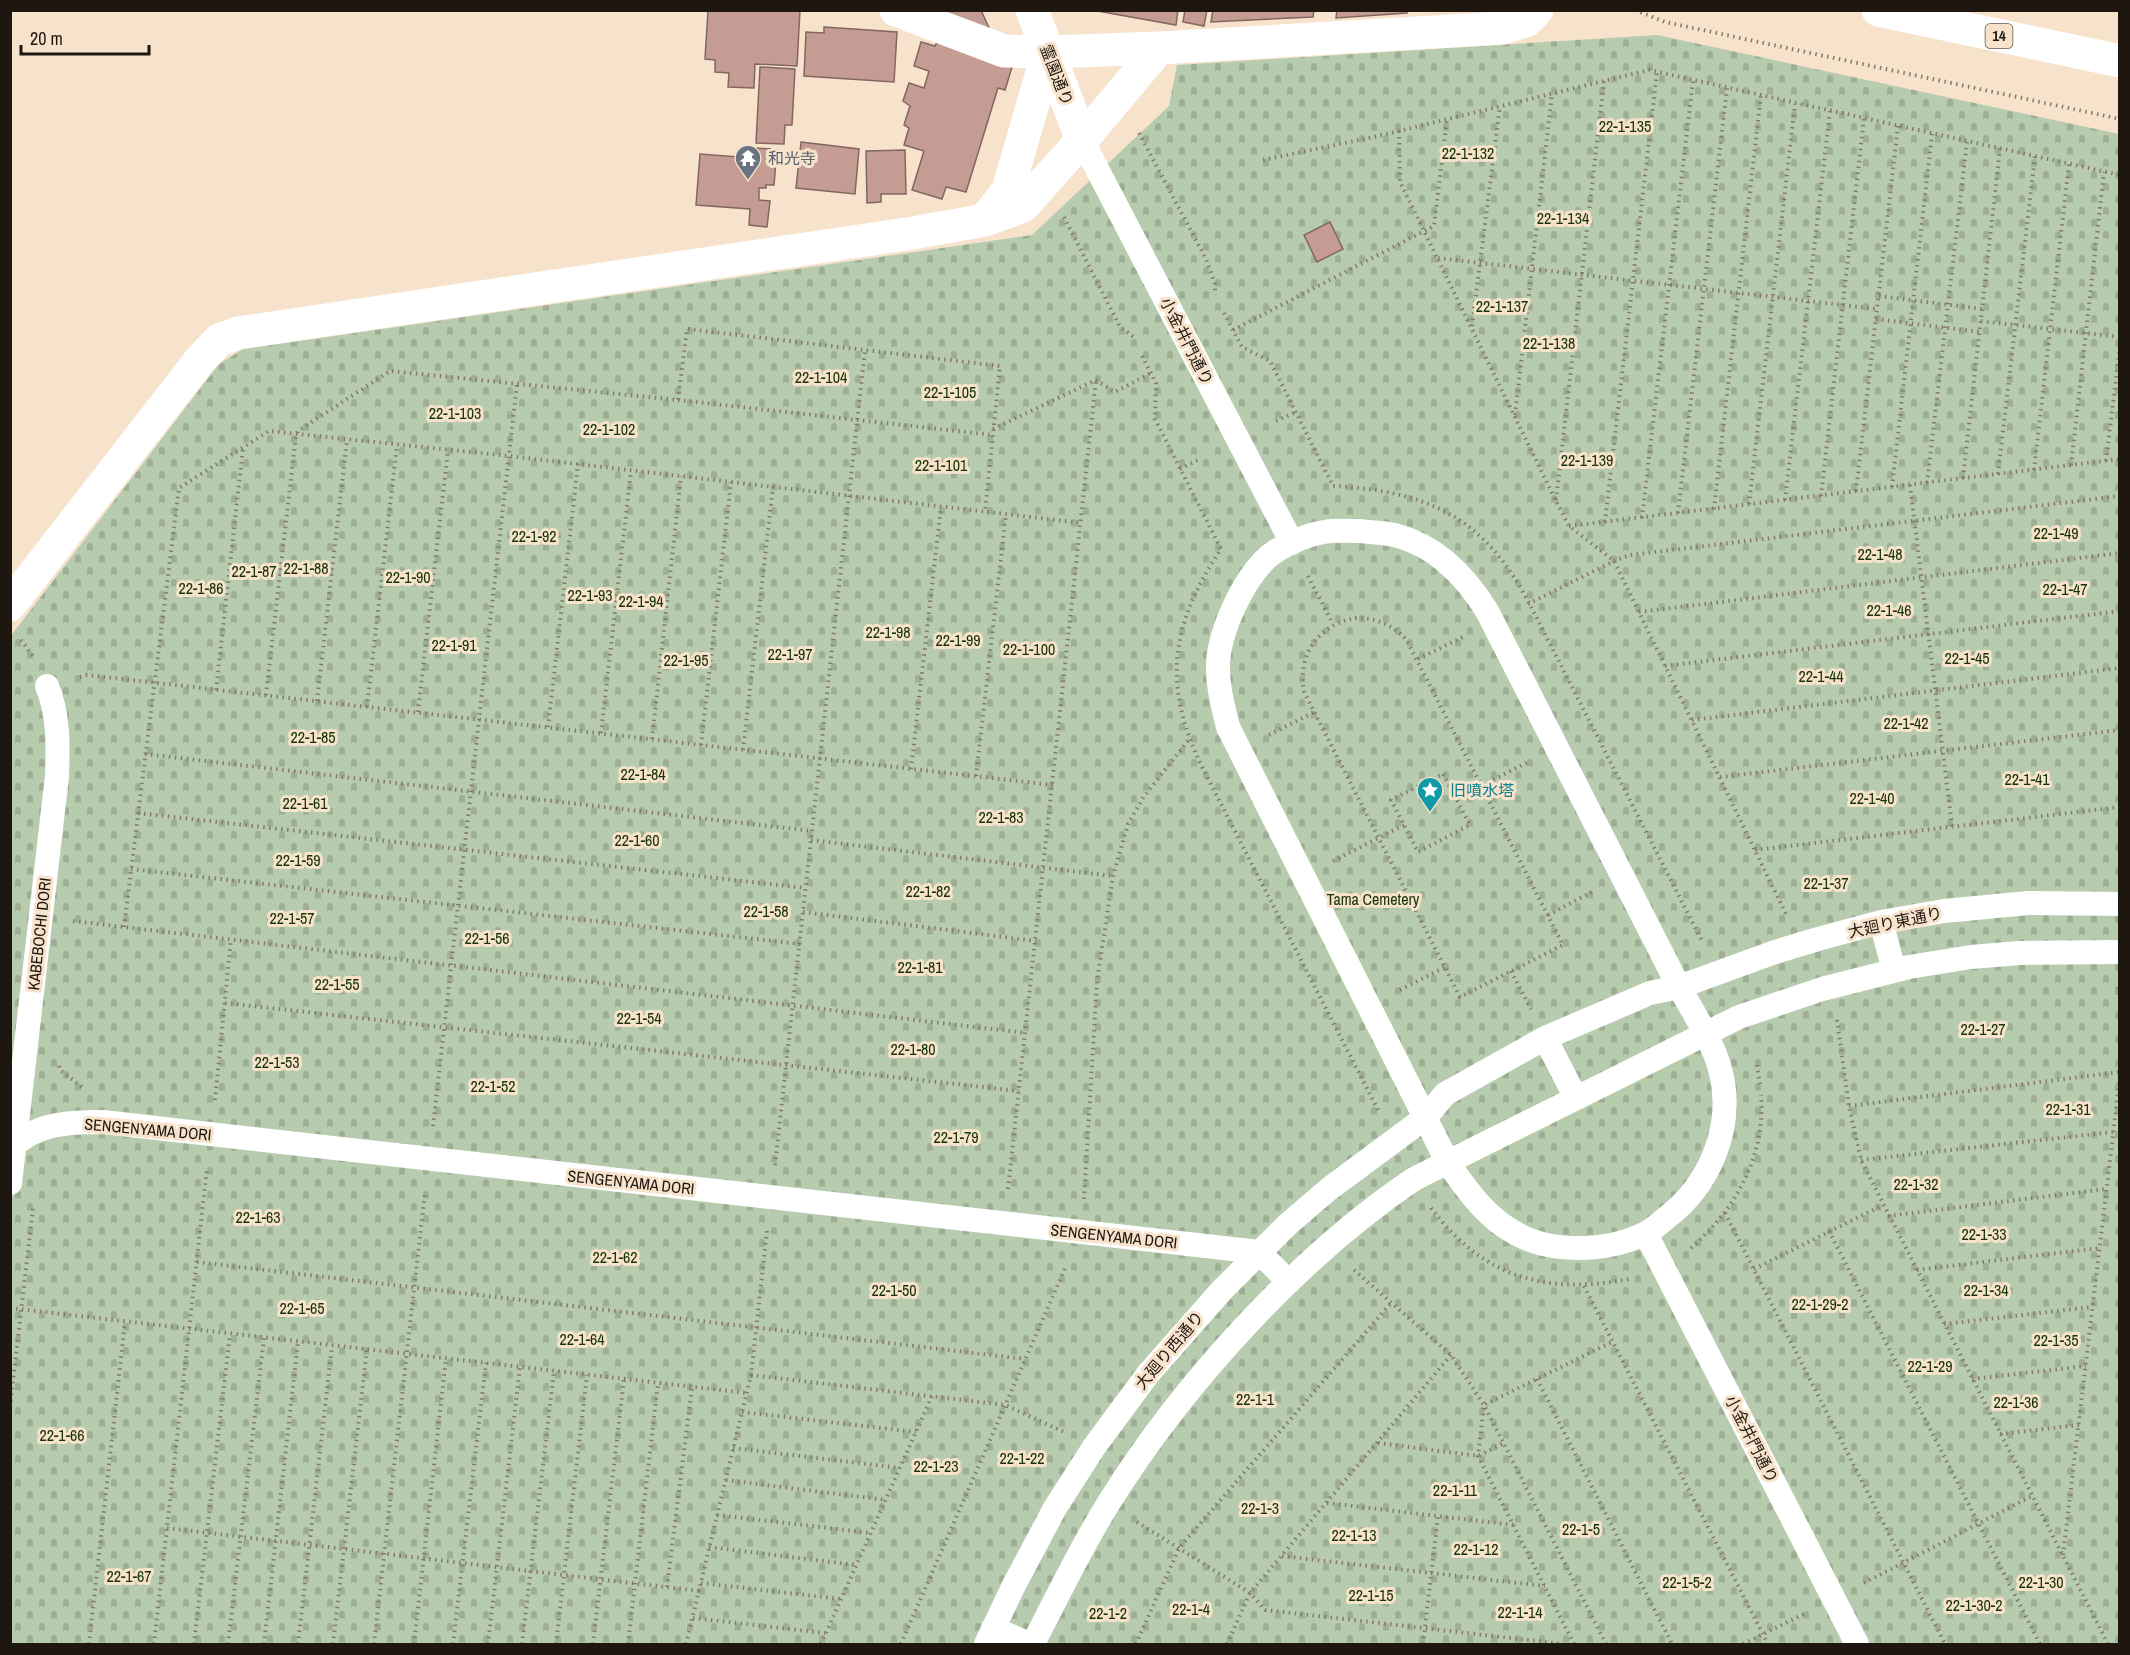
<svg xmlns="http://www.w3.org/2000/svg" width="2130" height="1655" font-family="'Archivo Narrow','Noto Sans JP',sans-serif">
<style>
.cemetery{fill:url(#cemetery-stones)}
.building{fill:#c59c93;stroke:#826760;stroke-width:1.5}
.lines{fill:none;stroke-linecap:round;stroke-linejoin:round}
.path{stroke:#86786a;stroke-width:4;stroke-dasharray:1.5 4.5;stroke-linecap:butt}
.service{stroke:#fff;stroke-width:24}
.minor{stroke:#fff;stroke-width:33}
.tertiary{stroke:#fff;stroke-width:33}
.primary{stroke:#fff;stroke-width:33}
.labels{text-anchor:middle;stroke-width:6;stroke-linejoin:round;paint-order:stroke}
.shield{fill:#f7e2cc;stroke:#5f5448;stroke-width:1.5}
.shield-label{font-size:15px;font-weight:bold;fill:#1e170f}
.street-label{font-size:16px;fill:#1e170f;stroke:#f7e2cc}
.park-label{font-size:16px;fill:#153304;stroke:#f7e2cc}
.worship-label{font-size:16px;fill:#5b616d;stroke:#f7e2cc;text-anchor:start}
.culture-label{font-size:16px;fill:#0d838f;stroke:#f7e2cc;text-anchor:start}
</style>
<defs>
<pattern id="cemetery-stones" width="16" height="16" patternUnits="userSpaceOnUse" patternTransform="scale(1.5)"><rect width="16" height="16" fill="#b7ccaf"/><path d="M2 7V4a2 2 0 0 1 4 0v3zM10 15v-3a2 2 0 0 1 4 0v3z" fill="#9dae95"/></pattern>
</defs>
<rect width="100%" height="100%" fill="#f7e2cc"/>
<!-- cemetery -->
<path class="cemetery" d="M1657,35L2119,134V1644H11L10,637L219,364L243,349L1032,235L1169,106L1177,65Z"/>
<!-- building -->
<path class="building" d="M708,10H800L797,66L755,64L754,88L728,87L729,73L715,72V60L705,59Z
M941,10H981L990,30Z
M1092,10H1178L1176,25Z
M1185,10H1207L1204,26L1183,22Z
M1213,10H1314L1313,17L1211,22Z
M1337,10H1407V13L1336,18Z
M824,27L897,32L894,82L804,76L806,32L824,33Z
M921,42L935,46L937,42L1013,64L1005,90L998,88L966,192L946,187L942,199L912,190L924,151L904,145L909,128L904,125L910,106L903,101L909,83L924,88L929,71L914,66Z
M760,67L795,69L792,125H785L784,144L756,143Z
M801,142L859,149L855,194L796,188Z
M752,148L777,149L774,185H766V188H759V200L770,201L767,227L749,225L750,209L696,205L700,154L752,158Z
M905,150L906,194H881V202L867,203L866,151Z
M1330,222L1343,249L1317,262L1304,235Z"/>
<g class="lines">
<!-- path -->
<path class="path" d="M1635,10L1665,22L2120,119
M1399,131L1400,182L1556,501L1569,526L1614,561L1786,914
M1139,133L1206,259L1215,284V295
M1263,160L1378,136L1649,70L2120,175
M1064,217L1120,327L1134,337
M1438,258L1877,309
M1879,296L1983,309
M1224,313L1242,347L1270,361L1333,486C1428,491 1484,517 1529,603L1702,941
M1876,319L1980,332
M1981,321L2120,337
M1472,326L1500,106
M1233,330L1434,226L1447,119
M1142,356L1156,383L1155,419L1221,549C1170,625 1162,686 1203,769L1378,1110
M1096,380L1115,392L1151,373
M678,400L993,435
M1515,415L1552,94
M1276,421L1296,412
M993,429L1096,380
M2106,461L2120,346
M2071,465L2104,172
M1180,469L1200,459
M2034,470L2069,164
M1998,474L2035,156
M1963,478L2000,149
M1927,483L1967,142
M1910,485L1952,826
M1892,487L1932,134
M1856,491L1898,126
M1821,496L1864,118
M1556,500L1604,81
M1785,500L1830,111
M1749,504L1795,104
M1714,509L1761,95
M1678,513L1727,88
M1642,518L1693,80
M1605,522L1657,72
M1569,526L2120,459
M1308,576L1333,624
M1528,604L1614,561L1630,555L2120,496
M1639,612L2120,553
M1355,618C1376,618 1391,624 1406,639L1563,945L1460,997L1304,692C1297,655 1318,625 1355,618Z
M21,640L33,656
M1418,659L1463,637
M1665,666L2120,611
M80,677L87,675L1053,785
M216,690L243,448
M266,695L296,435L298,431L390,371L678,400L687,329L1000,366L985,512
M317,701L347,440
M367,707L397,445
M418,712L448,450
M1692,720L2120,668
M548,727L578,464
M601,733L631,471
M1269,735L1314,712
M652,739L681,476
M701,745L731,482
M743,750L773,487
M145,754L812,831
M911,769L941,507
M1443,774L1470,825L1418,852L1391,800Z
M976,776L1006,514
M1720,777L2120,730
M1456,799L1528,762
M138,813L805,888
M811,840L1113,876
M1755,850L2120,807
M1333,861L1404,825
M131,869L800,944
M803,912L1036,941
M1548,915L1592,892
M73,921L1026,1033
M124,927L179,488L269,431L509,456L1082,523
M1511,971L1531,1009
M2118,987L2120,997
M1400,990L1445,967
M225,1003L1019,1091
M1837,1020L1849,1106L1861,1160L2108,1644
M1757,1065L1760,1084
M59,1066L61,1071L82,1087
M215,1100L231,939
M1849,1106L2120,1072
M433,1126L517,384
M1861,1160L2113,1132
M775,1165L865,350
M1008,1189L1096,380
M1084,1199L1097,981L1113,876L1128,824L1143,798L1190,738
M1431,1208C1484,1278 1545,1295 1630,1279
M1725,1213L1945,1644
M1888,1216L2106,1189
M1829,1231L2040,1644
M1691,1248C1736,1209 1766,1155 1761,1095
M197,1262L1025,1359
M1754,1269L1883,1205
M1354,1270L1451,1355L1484,1405L1606,1644
M1917,1270L2099,1248
M1584,1286L1768,1644
M10,1308L747,1393
M1944,1324L2092,1307
M751,1375L1005,1405L1064,1432
M1537,1379L1672,1644
M1972,1379L2086,1366
M10,1407L33,1208
M742,1412L916,1432
M2000,1434L2079,1425
M1378,1443L1478,1456L1504,1443
M733,1448L900,1468
M726,1480L886,1500
M1327,1503L1514,1525
M717,1515L871,1533
M1137,1522L1250,1593L1265,1610L1563,1644
M167,1528L699,1591
M709,1547L856,1565
M2063,1555L2120,1076
M1282,1556L1545,1586
M701,1583L841,1599
M1864,1583L2032,1496
M667,1587L692,1387
M693,1618L825,1633
M89,1644L125,1322
M154,1644L207,1168
M194,1644L230,1334
M228,1644L264,1338
M264,1644L298,1342
M298,1644L332,1346
M333,1644L367,1349
M374,1644L425,1192
M414,1644L446,1358
M453,1644L486,1363
M488,1644L520,1367
M522,1644L554,1371
M556,1644L587,1375
M593,1644L624,1379
M628,1644L658,1383
M686,1644L751,1375L767,1231
M821,1644L932,1396
M901,1644L1066,1266
M1136,1644L1179,1548L1391,1303
M1227,1644L1250,1593L1451,1355
M1423,1644L1438,1516
M1574,1644L1478,1456L1484,1405L1612,1342
M1743,1644L1804,1614"/>
<!-- service -->
<path class="service" d="M1082,140L1292,543
M1361,531C1373,533 1387,532 1398,536C1438,547 1466,577 1487,611L1679,987C1693,1012 1715,1045 1721,1073C1734,1127 1710,1185 1666,1218C1660,1223 1652,1231 1644,1234C1623,1244 1602,1248 1578,1248C1558,1248 1535,1244 1517,1234C1486,1218 1467,1190 1448,1163L1228,727C1223,706 1217,685 1218,663C1220,630 1243,579 1269,556C1283,545 1306,535 1324,532C1335,530 1349,531 1361,531Z
M1881,922L1894,970
M1545,1038L1576,1098
M10,1149C35,1123 70,1122 103,1122L1259,1252L1289,1282
M10,1183L57,776C58,745 59,715 47,686
M1646,1234L1857,1644
M993,1628L1029,1644
M986,1644L1014,1585L1055,1508L1094,1447L1148,1374L1222,1290L1287,1225L1329,1189L1426,1117L1445,1094L1545,1038L1650,993L1679,987L1775,952L1818,939L1881,922L1944,911L2028,903L2120,904
M1033,1644C1057,1597 1080,1549 1108,1504C1182,1385 1297,1258 1414,1179L1739,1017L1822,989L1909,967L1971,957L2019,953L2120,952"/>
<!-- minor -->
<path class="minor" d="M896,10L1004,51L1048,52L1159,48L1502,28L1526,21L1537,10
M985,220L1008,190L1048,52
M10,605L200,360L219,340L238,333L913,233L985,220L1023,206L1082,140L1159,48"/>
<!-- tertiary -->
<path class="tertiary" d="M1032,10L1082,140"/>
<!-- primary -->
<path class="primary" d="M1878,10L2120,61"/>
</g>
<!-- icons -->
<defs>
<g id="temple-pin" transform="scale(1.35)"><path d="M0 17L-7.5 6A9.5 9.5 0 1 1 7.5 6Z" fill="#6b7280" stroke="#f7e2cc"/><path d="M0-6L5-2H3V0L6.5 2.5H4V6H1.5V3h-3V6H-4V2.5H-6.5L-3 0V-2H-5Z" fill="#fff"/></g>
<g id="sight-pin" transform="scale(1.35)"><path d="M0 17L-7.5 6A9.5 9.5 0 1 1 7.5 6Z" fill="#0f9aa8" stroke="#f7e2cc"/><path d="M0-6L1.8-2.2L6-1.7L2.9 1.2L3.7 5.4L0 3.3L-3.7 5.4L-2.9 1.2L-6-1.7L-1.8-2.2Z" fill="#fff"/></g>
</defs>
<g fill-rule="evenodd">
<use href="#temple-pin" x="748" y="158"/>
<use href="#sight-pin" x="1430" y="790"/>
</g>
<g class="labels">
<!-- shield labels -->
<rect class="shield" x="1985.5" y="24" width="27" height="24" rx="4.5"/>
<g class="shield-label">
<text x="1999" y="41">14</text>
</g>
<!-- street labels -->
<g class="street-label">
<text transform="translate(1057 75) rotate(69)" y="6">霊園通り</text>
<text transform="translate(1187 341) rotate(63)" y="6">小金井門通り</text>
<text transform="translate(1895 922) rotate(-12)" y="6">大廻り東通り</text>
<text transform="translate(39 934) rotate(-84)" y="6">KABEBOCHI DORI</text>
<text transform="translate(148 1129) rotate(5)" y="6">SENGENYAMA DORI</text>
<text transform="translate(631 1182) rotate(6)" y="6">SENGENYAMA DORI</text>
<text transform="translate(1114 1236) rotate(6)" y="6">SENGENYAMA DORI</text>
<text transform="translate(1169 1350) rotate(-50)" y="6">大廻り西通り</text>
<text transform="translate(1752 1439) rotate(63)" y="6">小金井門通り</text>
</g>
<!-- park labels -->
<g class="park-label">
<text x="1625" y="132">22-1-135</text>
<text x="1468" y="159">22-1-132</text>
<text x="1563" y="224">22-1-134</text>
<text x="1502" y="312">22-1-137</text>
<text x="1549" y="349">22-1-138</text>
<text x="821" y="383">22-1-104</text>
<text x="950" y="398">22-1-105</text>
<text x="455" y="419">22-1-103</text>
<text x="609" y="435">22-1-102</text>
<text x="1587" y="466">22-1-139</text>
<text x="941" y="471">22-1-101</text>
<text x="2056" y="539">22-1-49</text>
<text x="534" y="542">22-1-92</text>
<text x="1880" y="560">22-1-48</text>
<text x="306" y="574">22-1-88</text>
<text x="254" y="577">22-1-87</text>
<text x="408" y="583">22-1-90</text>
<text x="201" y="594">22-1-86</text>
<text x="2065" y="595">22-1-47</text>
<text x="590" y="601">22-1-93</text>
<text x="641" y="607">22-1-94</text>
<text x="1889" y="616">22-1-46</text>
<text x="888" y="638">22-1-98</text>
<text x="958" y="646">22-1-99</text>
<text x="454" y="651">22-1-91</text>
<text x="1029" y="655">22-1-100</text>
<text x="790" y="660">22-1-97</text>
<text x="1967" y="664">22-1-45</text>
<text x="686" y="666">22-1-95</text>
<text x="1821" y="682">22-1-44</text>
<text x="1906" y="729">22-1-42</text>
<text x="313" y="743">22-1-85</text>
<text x="643" y="780">22-1-84</text>
<text x="2027" y="785">22-1-41</text>
<text x="1872" y="804">22-1-40</text>
<text x="305" y="809">22-1-61</text>
<text x="1001" y="823">22-1-83</text>
<text x="637" y="846">22-1-60</text>
<text x="298" y="866">22-1-59</text>
<text x="1826" y="889">22-1-37</text>
<text x="928" y="897">22-1-82</text>
<text x="1373" y="905">Tama Cemetery</text>
<text x="766" y="917">22-1-58</text>
<text x="292" y="924">22-1-57</text>
<text x="487" y="944">22-1-56</text>
<text x="920" y="973">22-1-81</text>
<text x="337" y="990">22-1-55</text>
<text x="639" y="1024">22-1-54</text>
<text x="1983" y="1035">22-1-27</text>
<text x="913" y="1055">22-1-80</text>
<text x="277" y="1068">22-1-53</text>
<text x="493" y="1092">22-1-52</text>
<text x="2068" y="1115">22-1-31</text>
<text x="956" y="1143">22-1-79</text>
<text x="1916" y="1190">22-1-32</text>
<text x="258" y="1223">22-1-63</text>
<text x="1984" y="1240">22-1-33</text>
<text x="615" y="1263">22-1-62</text>
<text x="894" y="1296">22-1-50</text>
<text x="1986" y="1296">22-1-34</text>
<text x="1820" y="1310">22-1-29-2</text>
<text x="302" y="1314">22-1-65</text>
<text x="582" y="1345">22-1-64</text>
<text x="2056" y="1346">22-1-35</text>
<text x="1930" y="1372">22-1-29</text>
<text x="1255" y="1405">22-1-1</text>
<text x="2016" y="1408">22-1-36</text>
<text x="62" y="1441">22-1-66</text>
<text x="1022" y="1464">22-1-22</text>
<text x="936" y="1472">22-1-23</text>
<text x="1455" y="1496">22-1-11</text>
<text x="1260" y="1514">22-1-3</text>
<text x="1581" y="1535">22-1-5</text>
<text x="1354" y="1541">22-1-13</text>
<text x="1476" y="1555">22-1-12</text>
<text x="129" y="1582">22-1-67</text>
<text x="1687" y="1588">22-1-5-2</text>
<text x="2041" y="1588">22-1-30</text>
<text x="1371" y="1601">22-1-15</text>
<text x="1974" y="1611">22-1-30-2</text>
<text x="1191" y="1615">22-1-4</text>
<text x="1520" y="1618">22-1-14</text>
<text x="1108" y="1619">22-1-2</text>
</g>
<!-- worship labels -->
<g class="worship-label">
<text x="768" y="164">和光寺</text>
</g>
<!-- culture labels -->
<g class="culture-label">
<text x="1450" y="796">旧噴水塔</text>
</g>
</g>
<!-- border -->
<rect width="2130" height="1655" fill="none" stroke="#1e170f" stroke-width="24"/>
<!-- scale -->
<path d="M21 45v9h128v-9" fill="none" stroke="#1e170f" stroke-width="3"/>
<text x="30" y="45" font-size="18" fill="#1e170f" stroke="#f7e2cc" stroke-width="4.5" paint-order="stroke">20 m</text>
</svg>
